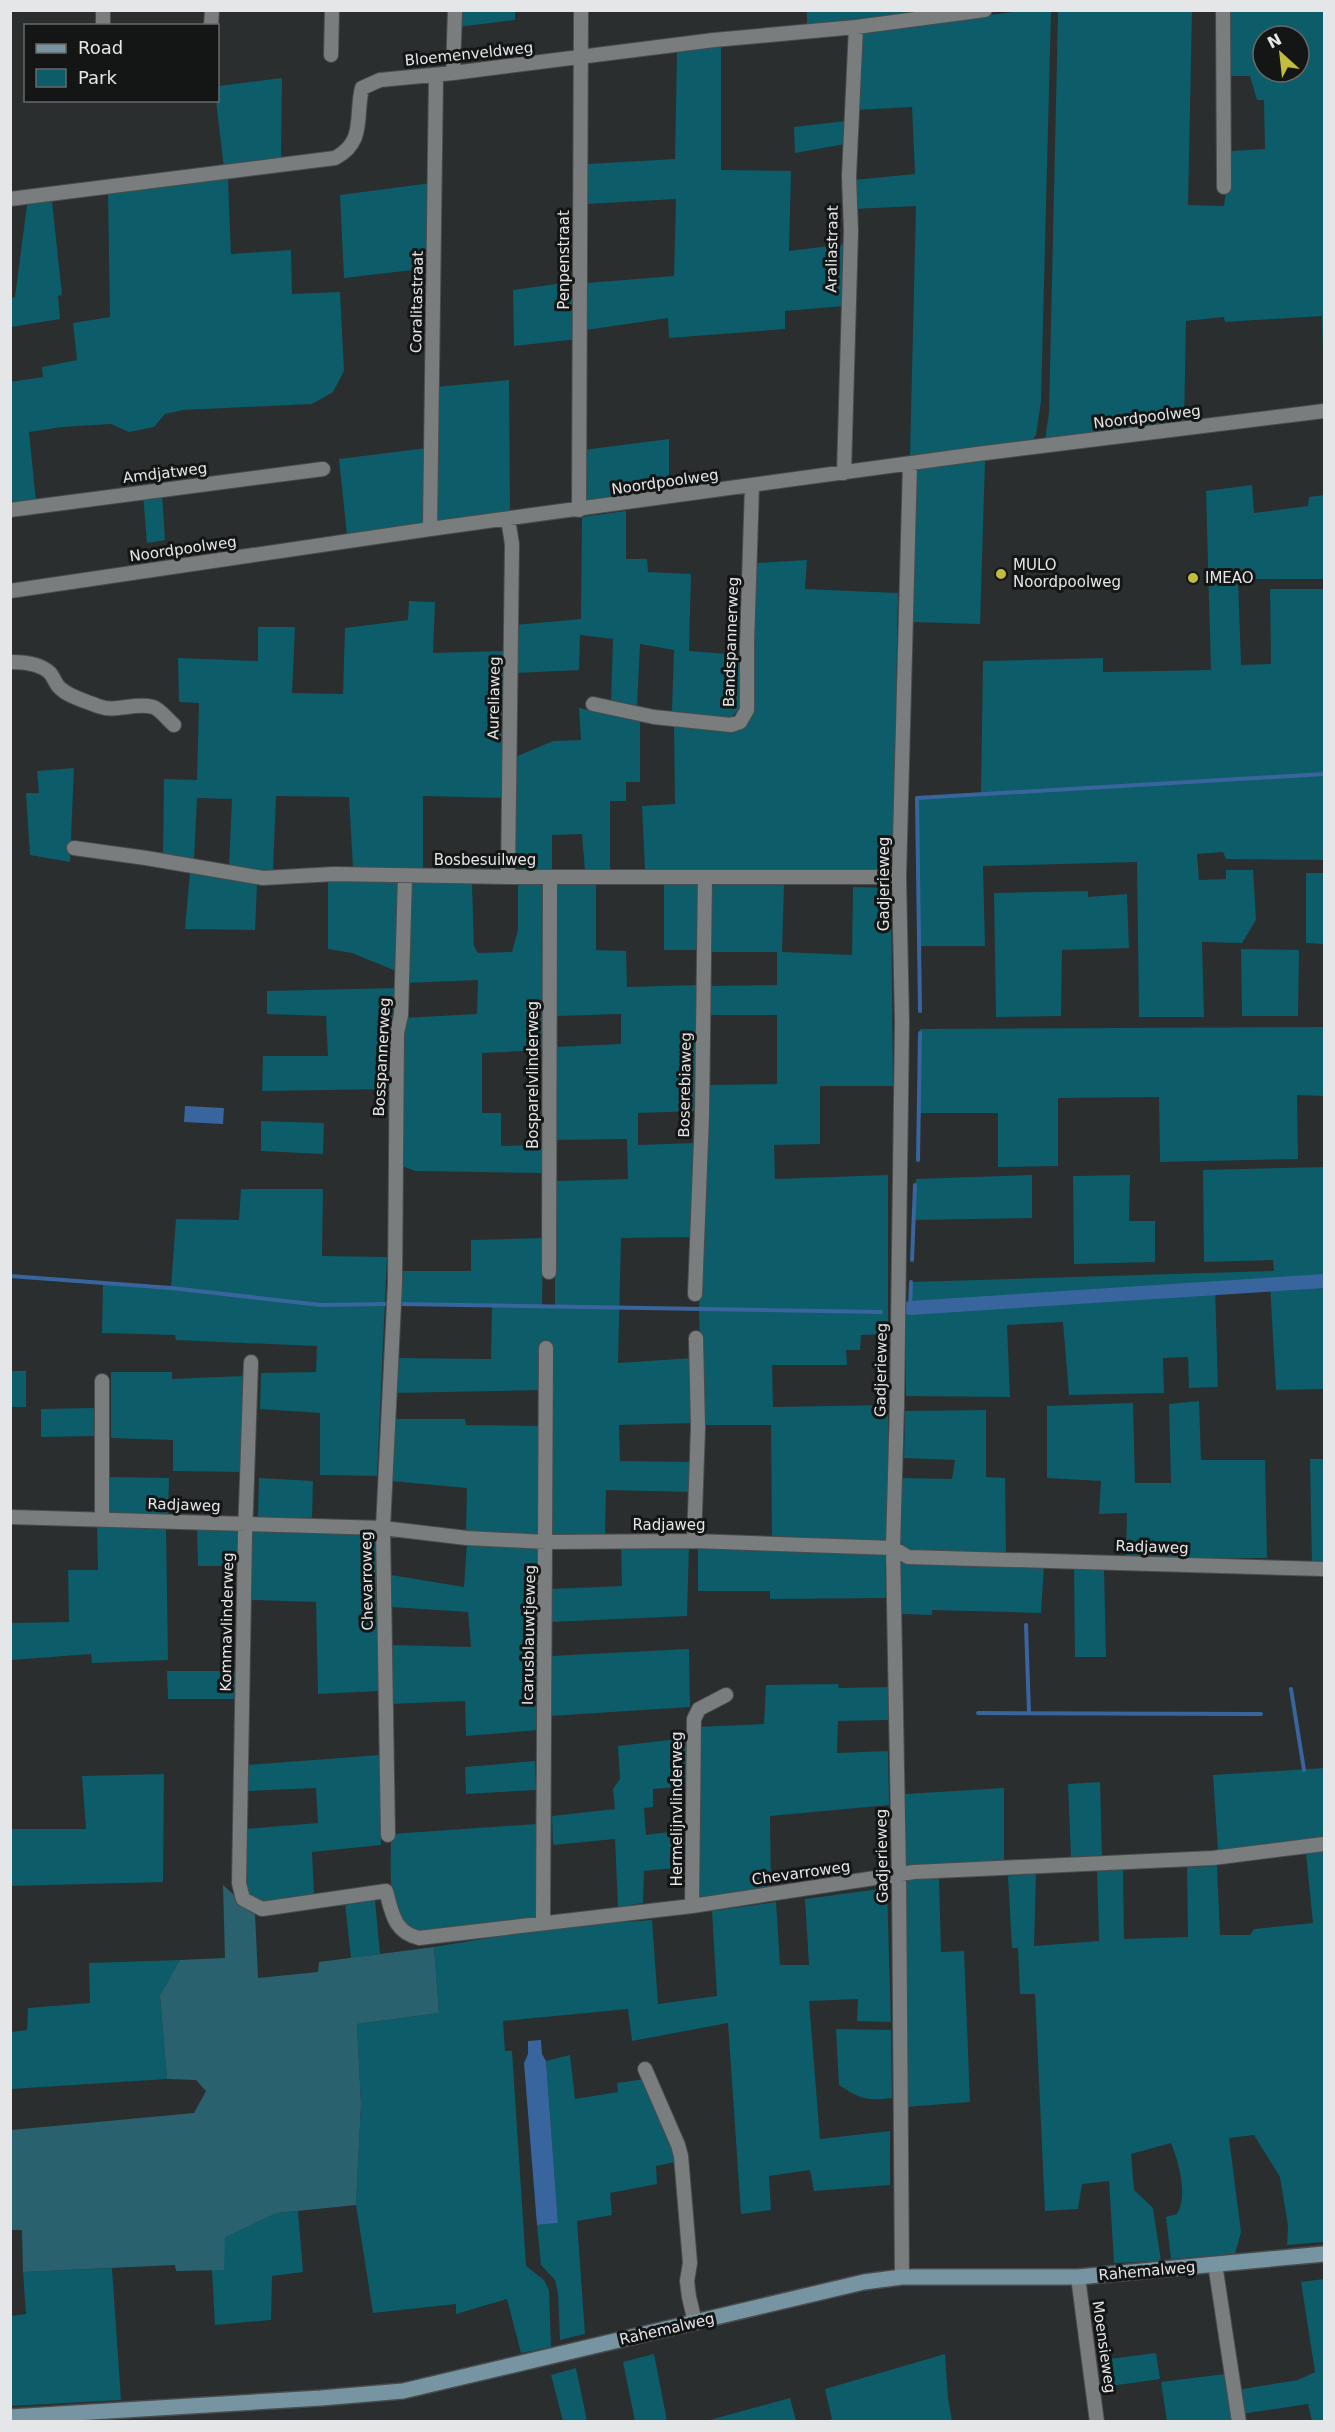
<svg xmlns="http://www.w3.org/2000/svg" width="1335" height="2432" font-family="'DejaVu Sans',sans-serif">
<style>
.green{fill:#0c5c69;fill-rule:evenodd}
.forest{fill:#29626e}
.water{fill:#38659d}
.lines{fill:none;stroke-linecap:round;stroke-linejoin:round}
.stream{stroke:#38659d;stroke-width:4}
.canal{stroke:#38659d;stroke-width:14}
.street-casing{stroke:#494c4d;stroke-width:16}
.secondary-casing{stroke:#494c4d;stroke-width:18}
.street{stroke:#797d7e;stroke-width:14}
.secondary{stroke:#7794a2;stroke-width:15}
.poi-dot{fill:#c2bd3f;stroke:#141616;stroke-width:2}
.labels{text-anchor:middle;stroke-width:6;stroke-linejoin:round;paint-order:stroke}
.street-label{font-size:15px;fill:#e4e6e7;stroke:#141616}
.poi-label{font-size:15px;fill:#e4e6e7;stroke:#141616;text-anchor:start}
</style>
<rect width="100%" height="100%" fill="#2a2e2f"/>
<!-- green -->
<path class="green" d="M1060,10L1192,11L1188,205L1224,206L1231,151L1265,149L1264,100H1257L1250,76H1231V11H1324V392L1322,316L1225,322L1224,317L1186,321L1184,423L1045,440L1049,413L1058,13ZM1263,36H1299V72H1263Z
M458,11H515V20L458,27Z
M807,11H931L807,26Z
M1022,11H1050L1051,12L1041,401L1036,435L1031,442L910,455L916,206L854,209L853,180L915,174L912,107L856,110L862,34L874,29Z
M721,45V170L791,171L789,251L846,244L844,306L785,311V329L669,338L668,318L586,330L587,283L674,276L676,199L587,204L588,164L675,159L677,51Z
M282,78L281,160L224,168L216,101L218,86Z
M846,121L845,144L795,153L794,127Z
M228,179L231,254L291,250L292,294L340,292L344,371L333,392L312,404L183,410L165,414L154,427L129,432L111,424L62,427L29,432L36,502L13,505L10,482V382L43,377L42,367L77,360L73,323L110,317L108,193Z
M431,183L430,268L344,278L340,195Z
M52,201L62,295L58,296L60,319L11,327V298L15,297L27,205Z
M579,281L578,339L514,346L513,290Z
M509,380L510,512L437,521L435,519L436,387Z
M669,439V491L588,501L584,499L583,450Z
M427,448L426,521L421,524L347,535L339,459Z
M985,461L980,624L912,622L915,471L919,468Z
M1252,485L1254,513L1308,506L1309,497L1324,495V579H1238L1241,665L1271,664L1270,589H1324V860L1226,859L1223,852L1197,854L1199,880L1226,879V870H1253L1256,920L1242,943L1202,942L1204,1017H1139L1137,862L983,866L985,946H919L917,798L981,794L983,661L1103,658V672L1211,670L1206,491Z
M162,493L165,540L147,543L143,495Z
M626,511V559H647L648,572L691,574L689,651L742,655L741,706L732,717L726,718L672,711L674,650L640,644L637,707L611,703L613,639L580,635L579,670L516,673L515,625L581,619L582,517Z
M807,560L805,589L898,593L893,860L889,867L884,870H645L642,806L675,804L674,724L740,729L749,722L752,713L756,563Z
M409,601L435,602L433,653L505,651L503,798L423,796V868H353L349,797L276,796L273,872L260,874L229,867L232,799L197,798L194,860L163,855L164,779L197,780L199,703L179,702L178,658L258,661V627H295L292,693L343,694L345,628L408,620Z
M579,708L640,720V782H626V801H610V871H585L582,834L552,835V871L523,869L516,866L514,858L515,757L553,741L581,740Z
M74,768L70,862L30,855L26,793H39L37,771Z
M190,872L257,885L255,930L185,929Z
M1306,873H1324V944L1306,943Z
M328,880L401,883L396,971L352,953L328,949Z
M416,881L472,884L474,946L478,953L512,952L518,930V882H545V1050L482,1053V1113H501V1146L544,1145V1173L415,1171L400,1165L403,1018L477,1014L478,980L406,983L411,884Z
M664,883H696L700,888L698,950H664Z
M556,884H596V950L626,951L627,987L698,985L696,1111L638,1113V1145L695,1143L692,1237L621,1238L618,1363L693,1358L694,1423L619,1425L620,1461L692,1462L690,1492L606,1490L605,1537H550L551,1343H542L543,1390L394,1393L396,1358L491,1359L492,1306L401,1304L403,1271H471V1240L543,1238L542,1306H555V1181L628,1179L627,1139L555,1140L554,1047L621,1044V1014L556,1016Z
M717,884H784L782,952L852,955L853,887L891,888L893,1086H820V1144L774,1145L775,1179L888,1175V1334L861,1335L860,1350H846L847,1365H772L773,1407L888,1405V1541L772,1539L771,1425H702L699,1309L705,1085L777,1084V1015H706L707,986L777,985V952H709L711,887Z
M1088,891V897L1127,894L1129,948L1062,950L1061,1016L996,1017L994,893Z
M1241,949L1299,950L1298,1016H1242Z
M396,988L391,1028V1089L262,1091L263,1056H328L326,1016L267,1014V991Z
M1324,1027V1107V1096L1297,1095L1298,1159L1160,1162L1159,1097L1058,1098V1166L998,1167V1113H919L920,1029Z
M261,1121L324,1123L323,1154L261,1151Z
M1324,1167V1389L1276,1390L1270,1285L1215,1288L1218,1387L1189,1388L1188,1357L1163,1358L1164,1393L1069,1395L1063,1322L1007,1325L1010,1397L906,1396L905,1309L910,1308L911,1282L1274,1271L1273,1260L1204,1262L1203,1170Z
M1032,1175V1218L913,1220L916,1179Z
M1130,1175L1129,1221H1155V1262L1074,1264L1073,1176Z
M241,1189H323L322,1256L387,1257L377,1476L320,1475V1413L260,1409L261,1373L316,1372L317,1346L176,1340L175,1335L102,1333L103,1283L171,1288L176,1219L239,1220Z
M11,1371H26V1407H11Z
M111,1372H172V1379L244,1376L243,1472L173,1471V1440L111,1438Z
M1199,1401L1201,1460H1265L1267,1558H1126L1127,1513L1099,1514L1101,1481L1047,1478V1406L1133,1403L1135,1483H1171L1169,1404Z
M95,1408V1436L41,1437V1409Z
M986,1410V1477L1005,1478L1006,1554L909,1552C889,1538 899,1500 900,1478L952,1479L955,1460L904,1458L905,1411Z
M394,1419H465L466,1425L541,1426V1537L466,1533L467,1488L391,1481Z
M1310,1459H1324V1564H1312Z
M108,1477L169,1478L168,1516L107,1514Z
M259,1478L313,1481L312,1519L258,1517Z
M97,1525L166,1526L168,1660L92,1663L91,1654L11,1660V1623L69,1622L68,1570H98Z
M197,1526L239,1528L238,1566H198Z
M251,1528L377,1533L379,1691L318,1694L316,1602L250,1600Z
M467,1542L541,1547L539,1730L466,1736L465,1701L390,1704L389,1645L471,1647L468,1612L391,1607V1575L464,1587Z
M698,1545L885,1552L886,1598L770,1599V1591H698Z
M621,1546H689L687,1616L550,1622L551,1589L622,1586Z
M904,1561L1044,1566L1041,1613L932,1610V1615L902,1614L900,1564Z
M1074,1567L1104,1568L1106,1657H1075Z
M689,1649L690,1707L550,1716V1656Z
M167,1671H235V1699H168Z
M838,1684L839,1688L889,1687L888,1720L838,1721L837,1753L888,1751L889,1805L770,1816L771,1889L695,1899L697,1727L764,1724L766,1685Z
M687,1738V1786L653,1789V1807L644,1808L646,1835L684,1830L685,1867L644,1871L643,1903L618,1907L615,1839L553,1845L552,1816L615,1809L613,1789L620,1779L618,1746Z
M380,1755L381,1845L312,1852L314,1895L260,1904L246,1894L244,1829L318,1823L316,1788L248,1791L247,1765Z
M535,1761L536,1790L466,1794L465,1767Z
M1324,1768V1838L1218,1851L1213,1775Z
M164,1774L163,1882L11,1886V1829H86L82,1776Z
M1100,1782L1102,1856L1071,1857L1068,1784Z
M1004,1788V1861L906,1866L905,1794Z
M537,1824L540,1906L537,1915L529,1921L418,1933C411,1930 403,1926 399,1919C388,1901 391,1856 391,1834Z
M1324,1850V2242L1287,2245L1288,2226L1280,2177L1254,2135L1229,2138L1241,2232L1235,2254L1171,2259L1166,2217L1177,2214C1188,2195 1179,2163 1171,2143L1131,2154L1134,2190L1153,2208L1161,2261L1114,2263L1109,2181L1082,2184L1078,2209L1045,2211L1035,1994H1020L1018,1948H1012L1008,1876L1036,1873L1034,1946L1099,1941L1097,1869H1123L1124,1939L1188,1937L1187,1867L1217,1866L1220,1935H1250L1254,1929L1313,1923L1306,1853Z
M914,1877L939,1878L941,1952L964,1951L970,2102L905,2107L907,1881Z
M887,1888L891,2022L857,2021L858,1999L809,2001L820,2139L890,2131V2185L814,2191L810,2170L769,2176L771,2210L741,2214L728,2023L632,2041L628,2009L503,2021L505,2051H512L526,2266L544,2280L549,2290L551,2347L521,2353L507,2299L456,2314V2304L373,2313L356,2205L361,2104L357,2024L439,2013L434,1947L554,1927L652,1920L658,2004L717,1996L712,1911L776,1902L780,1965H809L805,1899Z
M375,1900L380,1954L351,1958L345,1903Z
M180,1960L160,1995L167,2079L11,2089V2032L27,2030L28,2008L90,2003L89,1963Z
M836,2029L891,2030L892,2098C868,2101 859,2099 839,2085Z
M570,2055L575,2099L618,2092L617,2083L645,2079L674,2149L675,2162L656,2166L657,2184L610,2193L612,2215L577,2221L585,2334L560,2340L558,2293L555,2280L541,2265L537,2225L558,2223L546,2061Z
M298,2211L303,2272L272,2276L271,2320L215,2325L212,2270H224V2237L277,2213Z
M112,2268L121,2400L11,2406V2316L26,2314L23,2272Z
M1324,2279V2421H1312L1308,2404L1241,2414L1237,2390L1298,2380L1315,2372L1301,2282Z
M1156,2353L1160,2379L1104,2387L1101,2360Z
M654,2354L667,2421H635L623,2362Z
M945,2354L948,2398L952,2421H826L832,2419L825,2389Z
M576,2368L587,2421H563L551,2375Z
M1225,2374L1232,2421H1167L1161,2382Z
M790,2398L796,2421H706Z"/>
<!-- forest -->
<path class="forest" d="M223,1885L255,1914L258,1978L318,1972L319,1962L434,1947L439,2013L357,2024L361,2104L356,2205L277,2213L225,2237L224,2270L176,2271L175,2265L23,2272L22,2230H11V2130L194,2113L206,2091L196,2080L167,2079L160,1995L180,1960L225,1958Z"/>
<!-- water -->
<path class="water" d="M185,1106L224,1108L223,1124L184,1122Z
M541,2040L542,2054L546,2061L558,2223L537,2225L524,2063L528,2054V2041Z"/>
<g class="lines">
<!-- stream -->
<path class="stream" d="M920,1011L917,798L1324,774
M918,1160L920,1033
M912,1260L915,1185
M10,1276L171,1288L321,1305L386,1304
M401,1304L881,1312
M910,1308L911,1282
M1026,1625L1029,1713
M1291,1689L1304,1770
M978,1713L1261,1714"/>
<!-- canal -->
<path class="canal" d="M910,1308L1324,1281"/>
<!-- street casing -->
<g class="street-casing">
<path id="street" d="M1223,10L1224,187
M103,26V10
M211,26L212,10
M331,55L332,10
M453,73L455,10
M10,199L335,158C366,142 355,116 362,88L380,80L453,73L714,40L856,27L985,10
M844,473L851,231L849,176L856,27
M10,510L323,469
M579,510L581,10
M508,519L512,544L508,877
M430,529L436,75
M10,591L430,529L977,454L1324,411
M10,662C23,662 40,663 50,673C54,677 55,684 60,688C69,697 86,701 98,706C116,713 134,702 153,707C160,709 168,720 174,725
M593,704L654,717L731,725L740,722L747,710V644L752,486
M74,848L146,858L263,878L334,874L508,877H899
M549,1272L550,877
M695,1294L702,1115L705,877
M251,1362L245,1536L239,1883L243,1899L262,1909L386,1891C392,1913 394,1932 419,1938L692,1906L914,1872L1213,1858L1324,1844
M10,1517L383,1528L467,1538L547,1542L694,1541L893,1548L908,1557L1324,1569
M102,1518V1381
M694,1541L698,1428L696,1338
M388,1835L383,1528L395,1283L397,1033L401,1015L405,877
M692,1906L694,1719L699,1709L726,1695
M543,1922L546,1348
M645,2069L678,2145L681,2156L690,2263L687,2281L689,2297L695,2322
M1215,2264L1239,2422
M902,2277L899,1876L893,1548L897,1404L902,1022L899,877L910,464
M1078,2277L1097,2422"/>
</g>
<!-- secondary casing -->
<g class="secondary-casing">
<path id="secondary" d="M10,2417L321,2398L403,2391L864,2282L902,2277H1078L1324,2254"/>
</g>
<!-- street -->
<use href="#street" class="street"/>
<!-- secondary -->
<use href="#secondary" class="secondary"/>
</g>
<!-- markers -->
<g class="poi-dot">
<circle cx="1001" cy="574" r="6"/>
<circle cx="1193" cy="578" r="6"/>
</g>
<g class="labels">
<!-- street labels -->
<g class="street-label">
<text transform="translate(469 54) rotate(-6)" y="5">Bloemenveldweg</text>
<text transform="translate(832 249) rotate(-89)" y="5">Araliastraat</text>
<text transform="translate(564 260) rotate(-90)" y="5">Penpenstraat</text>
<text transform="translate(417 302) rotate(-89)" y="5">Coralitastraat</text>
<text transform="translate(1147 417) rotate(-7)" y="5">Noordpoolweg</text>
<text transform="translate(165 473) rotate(-7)" y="5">Amdjatweg</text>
<text transform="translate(665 482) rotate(-8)" y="5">Noordpoolweg</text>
<text transform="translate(183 549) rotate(-8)" y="5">Noordpoolweg</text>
<text transform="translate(731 642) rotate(-88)" y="5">Bandspannerweg</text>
<text transform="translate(494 698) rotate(-89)" y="5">Aureliaweg</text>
<text x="485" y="865">Bosbesuilweg</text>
<text transform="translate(884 884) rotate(-90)" y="5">Gadjerieweg</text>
<text transform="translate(382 1057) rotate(-87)" y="5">Bosspannerweg</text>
<text transform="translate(533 1075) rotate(-90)" y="5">Bosparelvlinderweg</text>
<text transform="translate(685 1085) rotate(-89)" y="5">Boserebiaweg</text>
<text transform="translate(881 1370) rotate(-89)" y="5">Gadjerieweg</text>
<text transform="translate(184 1505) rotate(2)" y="5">Radjaweg</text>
<text x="669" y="1530">Radjaweg</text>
<text transform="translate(1152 1547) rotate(2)" y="5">Radjaweg</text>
<text transform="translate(367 1581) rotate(-91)" y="5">Chevarroweg</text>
<text transform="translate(227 1622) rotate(-89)" y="5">Kommavlinderweg</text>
<text transform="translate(529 1635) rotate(-89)" y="5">Icarusblauwtjeweg</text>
<text transform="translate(677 1809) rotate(-90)" y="5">Hermelijnvlinderweg</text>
<text transform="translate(882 1856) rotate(-91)" y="5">Gadjerieweg</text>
<text transform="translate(801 1873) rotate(-8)" y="5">Chevarroweg</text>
<text transform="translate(1147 2271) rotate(-5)" y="5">Rahemalweg</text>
<text transform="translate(667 2329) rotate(-13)" y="5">Rahemalweg</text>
<text transform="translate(1104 2347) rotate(82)" y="5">Moensieweg</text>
</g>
<!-- poi labels -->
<g class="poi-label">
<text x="1013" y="570">MULO<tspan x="1013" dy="17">Noordpoolweg</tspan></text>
<text x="1205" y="583">IMEAO</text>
</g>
</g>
<!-- border -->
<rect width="1335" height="2432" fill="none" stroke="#e4e6e7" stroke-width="24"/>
<!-- legend -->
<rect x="24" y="24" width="195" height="78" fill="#141616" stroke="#67696a" stroke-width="1.5"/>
<rect x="36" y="44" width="30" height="9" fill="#7794a2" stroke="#67696a" stroke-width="1.5"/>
<text x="78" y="54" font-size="18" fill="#e4e6e7">Road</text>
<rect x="36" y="69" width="30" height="18" fill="#0c5c69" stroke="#67696a" stroke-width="1.5"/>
<text x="78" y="84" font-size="18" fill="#e4e6e7">Park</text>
<!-- north arrow -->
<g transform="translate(1281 54) rotate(333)"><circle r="28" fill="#141616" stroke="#67696a" stroke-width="1.5"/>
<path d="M0-4.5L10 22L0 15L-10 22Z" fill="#c2bd3f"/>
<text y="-9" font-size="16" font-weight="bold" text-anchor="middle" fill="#e4e6e7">N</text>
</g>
</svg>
